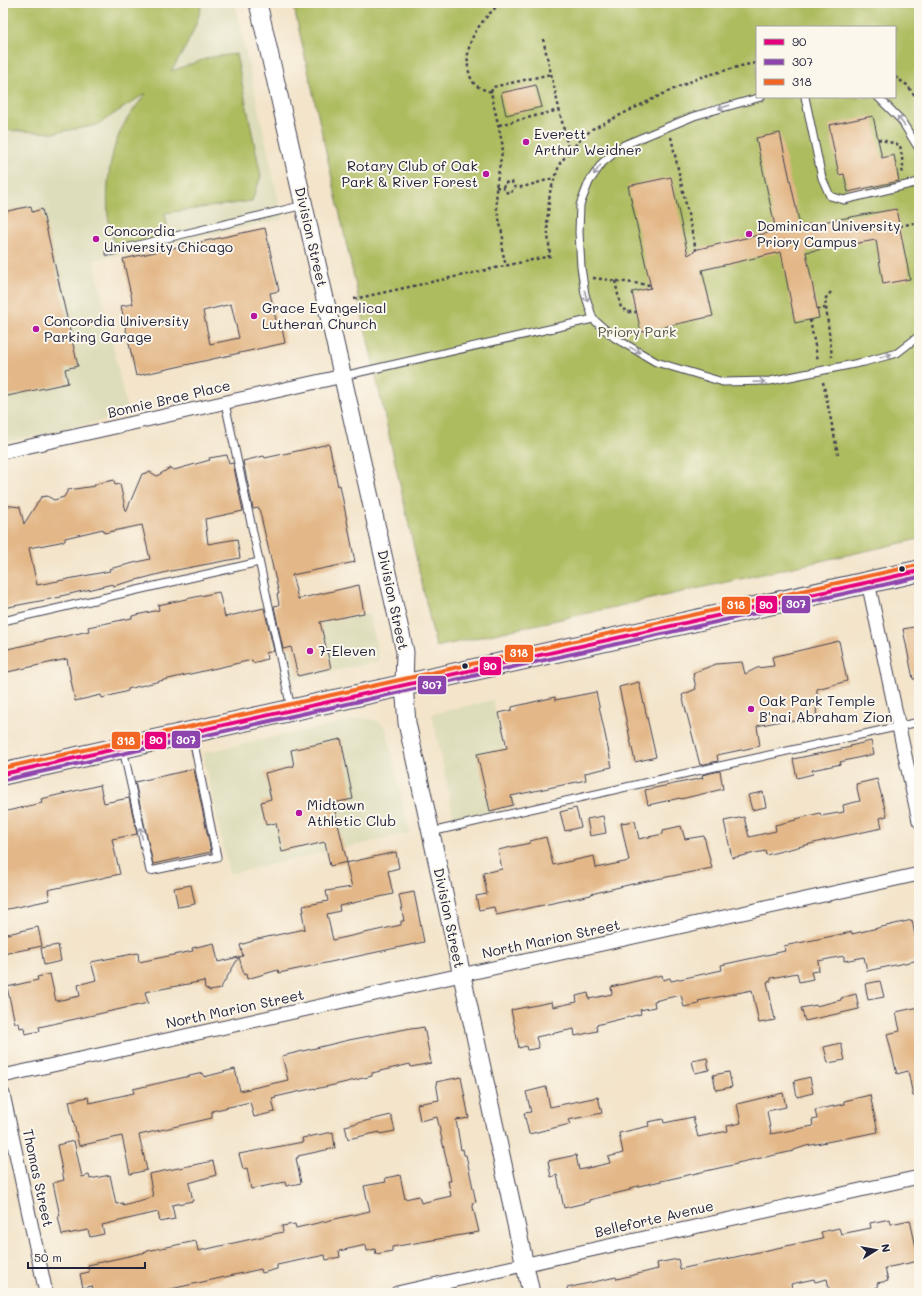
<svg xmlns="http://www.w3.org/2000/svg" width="922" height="1296" font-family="Mali,sans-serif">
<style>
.built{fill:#deddbb}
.park{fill:#adbc5f;stroke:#686f4d;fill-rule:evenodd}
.building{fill:#e3b787;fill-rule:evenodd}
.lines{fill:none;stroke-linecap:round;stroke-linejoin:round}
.service-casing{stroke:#413f50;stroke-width:9}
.minor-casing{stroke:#413f50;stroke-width:15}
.tertiary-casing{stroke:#413f50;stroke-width:19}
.primary-casing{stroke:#413f50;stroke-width:23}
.path{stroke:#413f50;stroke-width:2.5;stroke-dasharray:3 3;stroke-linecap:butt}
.service{stroke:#fff;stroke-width:7}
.minor{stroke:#fff;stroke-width:13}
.tertiary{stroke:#fff;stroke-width:17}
.primary{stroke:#fff;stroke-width:21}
.bus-1-casing{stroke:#fbf7ec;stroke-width:7}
.bus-2-casing{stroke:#fbf7ec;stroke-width:7}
.bus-3-casing{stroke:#fbf7ec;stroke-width:7}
.bus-1{stroke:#e5007d;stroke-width:4}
.bus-2{stroke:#8e44ad;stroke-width:4}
.bus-3{stroke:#f26522;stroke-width:4}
.oneway{stroke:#9c9ca7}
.poi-dot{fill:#b5179e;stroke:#fbf7ec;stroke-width:1.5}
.bus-dot{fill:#22223b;stroke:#fbf7ec;stroke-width:1.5}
.labels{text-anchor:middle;stroke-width:4;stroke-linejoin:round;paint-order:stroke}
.poi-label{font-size:14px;fill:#22223b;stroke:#fbf7ec;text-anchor:start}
.street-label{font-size:14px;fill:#22223b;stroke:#fbf7ec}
.park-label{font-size:14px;fill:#535848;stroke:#fbf7ec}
.line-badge{stroke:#fbf7ec;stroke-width:1.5}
.badge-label{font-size:11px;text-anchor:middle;font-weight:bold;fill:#fff}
</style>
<rect width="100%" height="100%" fill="#fbf7ec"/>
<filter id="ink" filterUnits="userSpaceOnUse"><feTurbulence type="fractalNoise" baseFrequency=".025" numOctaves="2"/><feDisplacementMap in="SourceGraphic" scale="8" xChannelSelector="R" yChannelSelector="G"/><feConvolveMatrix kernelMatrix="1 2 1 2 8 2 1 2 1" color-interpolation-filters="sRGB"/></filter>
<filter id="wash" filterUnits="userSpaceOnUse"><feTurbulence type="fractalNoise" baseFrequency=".012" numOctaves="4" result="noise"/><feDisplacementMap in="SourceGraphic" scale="16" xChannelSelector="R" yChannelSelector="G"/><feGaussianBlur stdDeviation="0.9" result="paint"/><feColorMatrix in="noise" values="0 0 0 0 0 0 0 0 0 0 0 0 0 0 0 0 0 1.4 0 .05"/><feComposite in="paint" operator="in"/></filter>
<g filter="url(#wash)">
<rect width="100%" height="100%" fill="#f3e4ca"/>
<!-- built -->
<path class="built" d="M3,3H235L283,219L94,260L128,415L3,443Z
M369,613L380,661L293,680L282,632Z
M493,700L515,805L454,819L432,714Z
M361,718L370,719L379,722L386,728L410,833L229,874L203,753Z"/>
<!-- park -->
<path class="park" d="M3,3H202C197,28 185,50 171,71L211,57L236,54L261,176L252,201L165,213L168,230L164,239L116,249C113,239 109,227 108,216C106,186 109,153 123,126C129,114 139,104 146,93L97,125L54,133L3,130Z
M293,3H919V539L436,647ZM757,27H895V97H757Z"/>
<g id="blocks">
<!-- building -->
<path class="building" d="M536,85L542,107L506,115L501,93Z
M873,116L882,158L894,155L899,181L848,192L844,174L839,175L829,125Z
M780,133L800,226L896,209L910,279L883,284L876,240L806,252L819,318L795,323L781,252L702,270L713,316L641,332L632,292L651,288L628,186L671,177L688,255L698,249L776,231L756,138Z
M31,206L32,212L42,209L78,366L65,369L68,383L3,397V212Z
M265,228L279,291L270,293L278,329L282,328L285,343L136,376L121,306L133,304L123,259ZM231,304L239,338L210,344L203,311Z
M329,444L338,486L340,485L355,562L292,575L298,599L359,585L364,613L320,622L331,668L298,676L291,647L283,649L274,606L279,605L277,594H279L259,508L253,509L243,461L264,456L265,458Z
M227,455L229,464L233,463L243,511L205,519L208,544L237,539L240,558L171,571L113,586V584L61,596V597L3,608V505L20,507L24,524L41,497L47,496L54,500L64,497L68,490L95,486V484L114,480L115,485L120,484L126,512L142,474L150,472L157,476L170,468L174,470L210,460L209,458ZM142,525L150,559L109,569L110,571L37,585L29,548L65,541V538L103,529L104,533Z
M219,592L225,617L264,608L274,651L266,653L267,659L253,663L252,660L164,680L128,689V691L102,698L101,695L75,701L67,659L3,673V650L89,631L88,627L132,618V616L159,610L158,605Z
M919,626V679H913L903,629Z
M839,641L847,681L817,689L816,722L781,721L757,726L760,746L717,755L718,761L700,765L682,695L696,689L693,673L716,664L742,662L745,674L757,668L774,666L772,657Z
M639,682L656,757L635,762L619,687Z
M596,692L612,767L585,773L586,780L511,796L513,805L490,811L477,754L507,748L499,713L512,710V707L555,697V700Z
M341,739L353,799L333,803L347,862L330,866L325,842L282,852L276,823L266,825L261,802L271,799L265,773L294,766L291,750Z
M871,741L874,754L840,762L841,764L812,770L813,774L797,778L793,759L851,747L850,746Z
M194,769L211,852L153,864L135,782Z
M720,771L723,789L681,799L680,798L648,805L645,790L703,778L702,775Z
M877,779L887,816L880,818L882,828L826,840L766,855L765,851L732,858L724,821L744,817L749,837L776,831L775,825L796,820V819L820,813L821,816L844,812L843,805L860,801L856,784Z
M100,785L104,803L129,798L137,834L112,839L120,874L48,890L50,900L3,910V812L42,803L41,799Z
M763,792L766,807L752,810L748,795Z
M576,808L581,827L565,831L560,812Z
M603,816L606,833L590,836L587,819Z
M635,821L639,839L663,834V830L681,826L685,839L704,836L712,868L632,884L591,894V895L496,915L494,907L479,910L476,896L487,894L483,873L502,869L498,850L530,843V841L546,837L553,865L594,856L596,868L629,861L621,823Z
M396,852L399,868L388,871L393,894L339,906L340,911L327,914L333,940L401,925V921H404L399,895L414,892L424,942L279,973L278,970L247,979L246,974L244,975L239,957L220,989L210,991L205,988L204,981L145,992L148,1003L39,1027L40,1031L25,1034L24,1027L20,1028L19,1023H15L7,987L38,980L37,977L50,974L56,1001L80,996L78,985L96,980L91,962L138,953L139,962L193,951L192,948L214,943L218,962L243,956L240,945L253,941V940L305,929L302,912H304L303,906L328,901L326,891L352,887L346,863Z
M191,885L195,904L178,907L174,888Z
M912,920L917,945L916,946L919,960L867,971L864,957L844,961V956L818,961L819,971L811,972L813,979L799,982L797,973L771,978V981L767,982L775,1020L759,1023L752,990L698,1001L699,1004L684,1007L681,995L654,1001L655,1007L640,1010L641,1014L596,1025L597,1031L575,1036L574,1029L536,1037L539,1048L527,1050L526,1046L519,1048L511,1010L552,1002L553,1007L577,1002L576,996L588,993L589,999L612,994L611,987L662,975L663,980L670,978L671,981L722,970L721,965L785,951L784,946L852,932V934Z
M38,927L42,946L3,954V935Z
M58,945L61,961L44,965L41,948Z
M880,981L884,997L868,1000L865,984Z
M856,994L859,1009L805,1021L801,1008L816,1005V1006L841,1000V998Z
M919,1007V1096H913L908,1071L897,1074L887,1034L900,1031L896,1012Z
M424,1027L431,1063L411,1067L410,1064L372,1073V1076L334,1085L315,1089V1088L275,1097L276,1098L272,1099L275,1112L254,1117L250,1102L212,1111V1118L139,1135L147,1170L130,1174L122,1136L79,1146L69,1101L88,1097L89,1103L134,1093L133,1089L203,1073L204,1077L235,1069L240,1091L288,1080L282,1056L349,1040L411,1028L412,1029Z
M841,1043L845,1060L828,1063L824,1047Z
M707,1058L709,1070L695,1073L692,1061Z
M729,1072L732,1087L716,1090L713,1075Z
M461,1077L469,1118L456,1120L461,1150L463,1149L464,1155H466L476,1202L472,1203L479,1232L392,1247V1251L376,1254L375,1249L367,1251L366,1245L339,1251L340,1257L326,1260L325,1255L277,1265V1269L262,1273L261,1269L153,1293H94L92,1286L83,1288L80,1274L89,1272L88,1265L147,1252V1251L196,1241L198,1251L283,1232L282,1226L295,1224L296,1228L370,1211L364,1186L386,1182L385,1178L400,1175L405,1199L419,1196L421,1203L451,1196L448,1181H451L437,1117L420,1121L417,1104L439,1100L436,1082Z
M810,1077L813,1093L797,1097L794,1081Z
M546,1087L550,1107L598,1097L602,1113L568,1120L570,1124L529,1134L524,1113L531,1112L526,1092Z
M783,1093L786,1107L767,1111L771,1134L813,1126L812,1120L817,1119L815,1110L844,1104V1101L870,1095L878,1132L806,1146L794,1150V1151L737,1163V1164L630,1188V1190L589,1200V1202L564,1208L557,1175L551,1177L548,1161L576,1155L579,1170L610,1163L608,1157L623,1153L619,1133L649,1126L648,1122L663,1119L664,1123L693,1117L698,1137L728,1131L727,1126L741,1123L737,1104Z
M391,1115L395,1131L380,1134V1132L348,1139L345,1126Z
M333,1132L335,1148L298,1156V1158H296L301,1183L286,1186L285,1182L251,1189L247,1168L243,1169L239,1154L303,1142L302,1138Z
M74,1141L82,1177L89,1175L90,1179L110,1175L116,1204L123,1203V1205L153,1197L149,1174L213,1161L216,1175L189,1183L193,1201L172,1205L175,1219L160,1222L158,1212L102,1225L104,1234L90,1237L88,1230L62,1235L58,1216H60L53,1183L64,1180L57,1145Z
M890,1219L891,1224L910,1220L919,1261L885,1268L888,1281L877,1283L878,1287L871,1289L872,1293H830L827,1279L815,1282L814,1279L791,1284L793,1293H567V1288L616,1277L617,1279L658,1269L657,1263L678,1259L680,1269L823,1238L821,1232L839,1228L841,1234L871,1228L870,1223Z"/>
</g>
</g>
<g filter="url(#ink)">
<use href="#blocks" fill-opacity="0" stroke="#413f50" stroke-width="1"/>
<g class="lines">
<!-- service casing -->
<g class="service-casing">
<path id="service" d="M761,97L694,116L624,145L602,163L589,182L580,205L579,232L581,267L585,294L593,319L615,338L656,362L723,382L770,381L864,362L897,353L919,336
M805,97L822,178L830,196L844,200L919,182
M878,97L901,120L919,149
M109,252L304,205
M343,376L593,319
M225,403L291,708
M3,621L259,562
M123,749L150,871L217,857L192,734
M431,832L683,774L919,722"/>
</g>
<!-- minor casing -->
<g class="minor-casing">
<path id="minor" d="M3,452L343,376
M868,582L919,821
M3,1076L919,874
M3,1094L46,1293
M397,1293L919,1177"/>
</g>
<!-- tertiary casing -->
<g class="tertiary-casing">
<path id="tertiary" d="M258,3L405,652L404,685L407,723L531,1293"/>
</g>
<!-- primary casing -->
<g class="primary-casing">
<path id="primary" d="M3,774L919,571"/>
</g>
<!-- path -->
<path class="path" d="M500,3C481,22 465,38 468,67C469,73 471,82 477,86C481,89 486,90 491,92L503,147L496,187L497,209L503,238L502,249L506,266
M543,39L569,152
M895,77L907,85L919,101
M491,92L493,87L551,74
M499,125L559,110
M671,137L696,250
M878,139L900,145L903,164L902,175
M496,187L503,188L505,192L511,193L514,187H523L554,178
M503,188L504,183L512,182L514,187
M900,226L919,222
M593,278L650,285
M615,281L621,308L628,312H637
M831,292L825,299L832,357
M354,299L550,256L547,223L550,192L560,163L578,142L592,129L665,93L701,77L745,65L757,63
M817,309L825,308
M810,320L818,361
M823,382L838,454"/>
<!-- service -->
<use href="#service" class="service"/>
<!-- minor -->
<use href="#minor" class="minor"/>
<!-- tertiary -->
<use href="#tertiary" class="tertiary"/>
<!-- primary -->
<use href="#primary" class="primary"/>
<!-- bus-1 casing -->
<g class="bus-1-casing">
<path id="bus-1" d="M3,774L919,571"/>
</g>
<!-- bus-2 casing -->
<g class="bus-2-casing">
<path id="bus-2" d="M4,780L919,577"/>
</g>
<!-- bus-3 casing -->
<g class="bus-3-casing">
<path id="bus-3" d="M3,768L918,565"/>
</g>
<!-- bus-1 -->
<use href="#bus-1" class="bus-1"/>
<!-- bus-2 -->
<use href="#bus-2" class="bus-2"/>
<!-- bus-3 -->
<use href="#bus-3" class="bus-3"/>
</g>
<!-- one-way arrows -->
<defs><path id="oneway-shaft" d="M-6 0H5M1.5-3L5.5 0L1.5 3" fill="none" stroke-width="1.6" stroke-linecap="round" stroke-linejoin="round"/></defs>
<g class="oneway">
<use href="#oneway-shaft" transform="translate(724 107) rotate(163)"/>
<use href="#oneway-shaft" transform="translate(901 121) rotate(-128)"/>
<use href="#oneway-shaft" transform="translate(597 170) rotate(126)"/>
<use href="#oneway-shaft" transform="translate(586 296) rotate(75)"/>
<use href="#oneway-shaft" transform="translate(635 350) rotate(29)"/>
<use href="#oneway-shaft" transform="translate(886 356) rotate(-16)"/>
<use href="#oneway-shaft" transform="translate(759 382) rotate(-3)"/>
<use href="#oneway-shaft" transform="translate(141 833) rotate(-103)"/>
</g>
</g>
<!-- markers -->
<g class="poi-dot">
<circle cx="526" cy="142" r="4"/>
<circle cx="486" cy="174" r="4"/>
<circle cx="749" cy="234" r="4"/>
<circle cx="96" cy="239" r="4"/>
<circle cx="254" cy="316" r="4"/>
<circle cx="36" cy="329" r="4"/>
<circle cx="310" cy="651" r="4"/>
<circle cx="751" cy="709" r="4"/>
<circle cx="299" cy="813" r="4"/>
</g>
<g class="bus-dot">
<circle cx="902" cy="569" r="3.5"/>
<circle cx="465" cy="666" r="3.5"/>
</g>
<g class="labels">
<!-- poi labels -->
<g class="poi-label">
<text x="534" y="139">Everett<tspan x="534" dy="16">Arthur Weidner</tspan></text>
<text x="478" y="171" text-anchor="end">Rotary Club of Oak<tspan x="478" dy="16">Park &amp; River Forest</tspan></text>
<text x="757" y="231">Dominican University<tspan x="757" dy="16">Priory Campus</tspan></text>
<text x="104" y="236">Concordia<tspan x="104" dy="16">University Chicago</tspan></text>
<text x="262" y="313">Grace Evangelical<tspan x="262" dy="16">Lutheran Church</tspan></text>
<text x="44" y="326">Concordia University<tspan x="44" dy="16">Parking Garage</tspan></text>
<text x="318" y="656">7-Eleven</text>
<text x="759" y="706">Oak Park Temple<tspan x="759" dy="16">B'nai Abraham Zion</tspan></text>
<text x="307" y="810">Midtown<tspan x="307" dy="16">Athletic Club</tspan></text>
</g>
<!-- street labels -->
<g class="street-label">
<text transform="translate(311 237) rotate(77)" y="5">Division Street</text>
<text transform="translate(169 399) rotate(-13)" y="5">Bonnie Brae Place</text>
<text transform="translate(393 600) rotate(78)" y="5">Division Street</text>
<text transform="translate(449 918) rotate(78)" y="5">Division Street</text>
<text transform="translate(551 939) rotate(-12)" y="5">North Marion Street</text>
<text transform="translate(235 1009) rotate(-12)" y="5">North Marion Street</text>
<text transform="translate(38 1178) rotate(78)" y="5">Thomas Street</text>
<text transform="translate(654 1219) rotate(-13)" y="5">Belleforte Avenue</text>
</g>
<!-- park labels -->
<g class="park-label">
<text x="637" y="337">Priory Park</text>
</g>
</g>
<g class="line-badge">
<rect x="781" y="595" width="30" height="19" rx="4" fill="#8e44ad"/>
<rect x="755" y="595" width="23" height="19" rx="4" fill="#e5007d"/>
<rect x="721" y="596" width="30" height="19" rx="4" fill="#f26522"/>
<rect x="504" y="644" width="30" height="19" rx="4" fill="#f26522"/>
<rect x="479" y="656" width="23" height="20" rx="4" fill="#e5007d"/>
<rect x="417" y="675" width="30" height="20" rx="4" fill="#8e44ad"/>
<rect x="171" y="730" width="30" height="19" rx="4" fill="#8e44ad"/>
<rect x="144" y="731" width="23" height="19" rx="4" fill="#e5007d"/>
<rect x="111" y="731" width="30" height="19" rx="4" fill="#f26522"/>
</g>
<g class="badge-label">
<text x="796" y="608">307</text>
<text x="766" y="609">90</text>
<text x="736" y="609">318</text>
<text x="519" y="657">318</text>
<text x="490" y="670">90</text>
<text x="432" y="689">307</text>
<text x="186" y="744">307</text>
<text x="156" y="744">90</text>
<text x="126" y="745">318</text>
</g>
<!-- margin -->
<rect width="922" height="1296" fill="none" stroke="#fbf7ec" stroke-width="16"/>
<!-- legend -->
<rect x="756" y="26" width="140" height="72" fill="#fbf7ec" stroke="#a4a2a5"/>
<rect x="764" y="39" width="20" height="6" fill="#e5007d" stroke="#a4a2a5"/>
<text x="792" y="46" font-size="12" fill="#22223b">90</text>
<rect x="764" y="59" width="20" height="6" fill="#8e44ad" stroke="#a4a2a5"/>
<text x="792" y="66" font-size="12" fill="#22223b">307</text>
<rect x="764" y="79" width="20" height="6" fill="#f26522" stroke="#a4a2a5"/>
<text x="792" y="86" font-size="12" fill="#22223b">318</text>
<!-- north arrow -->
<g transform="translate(876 1250) rotate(79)" stroke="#fbf7ec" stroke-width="3" paint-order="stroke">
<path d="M0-3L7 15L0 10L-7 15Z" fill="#22223b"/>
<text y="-6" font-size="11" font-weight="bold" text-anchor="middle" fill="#22223b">N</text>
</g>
<!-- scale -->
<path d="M28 1262v6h117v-6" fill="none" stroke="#22223b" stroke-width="2"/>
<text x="34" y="1262" font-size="12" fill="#22223b" stroke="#fbf7ec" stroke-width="3" paint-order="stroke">50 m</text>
</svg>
